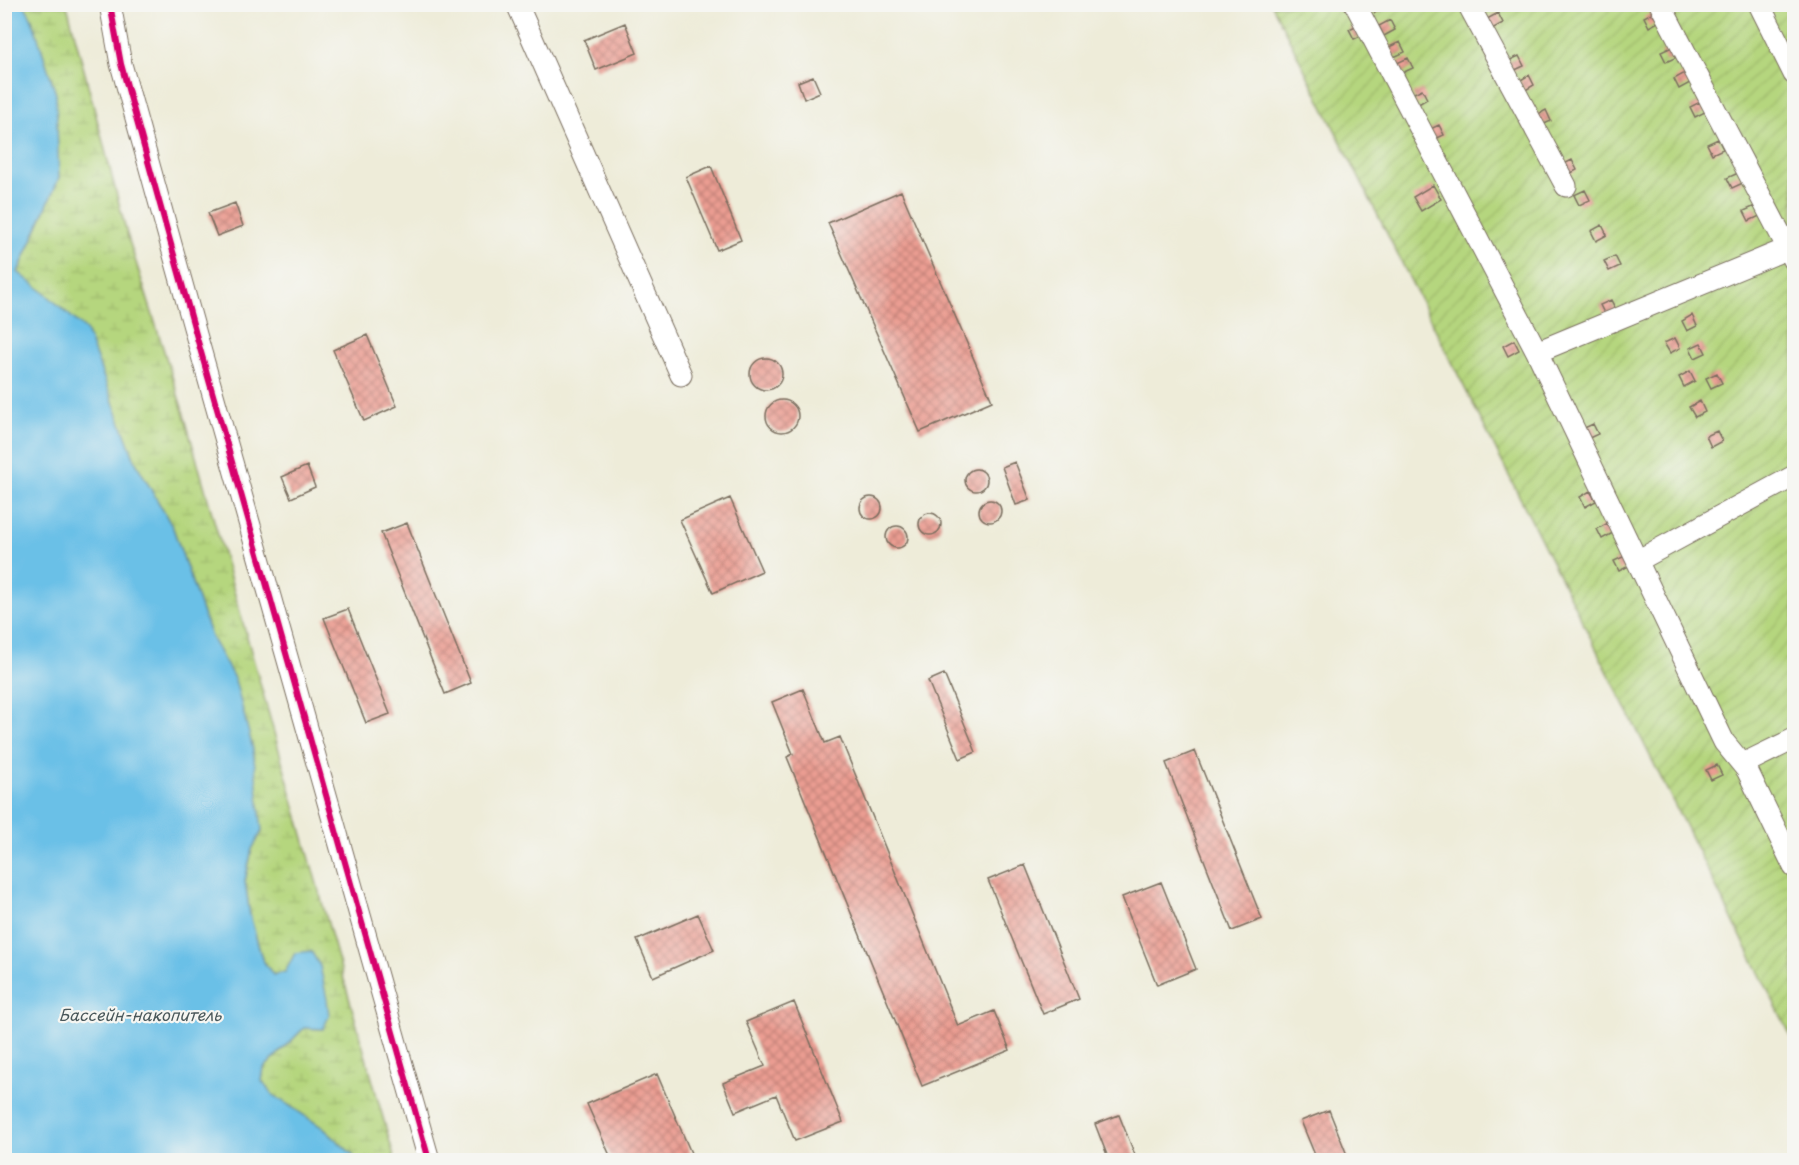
<svg xmlns="http://www.w3.org/2000/svg" width="1799" height="1165" font-family="'Playpen Sans',sans-serif">
<style>
.wetland{fill:url(#wetland-marsh);stroke:#78804e;stroke-width:1.5}
.garden{fill:url(#garden-furrows);stroke:#78804e;stroke-width:1.5}
.water{fill:#6ac0e7;stroke:#527582;stroke-width:1.5}
.building{fill:url(#building-cross-hatch)}
.lines{fill:none;stroke-linecap:round;stroke-linejoin:round}
.minor-casing{stroke:#7a6e5f;stroke-width:23}
.minor{stroke:#fff;stroke-width:21}
.cycleway-casing{stroke:#f6f6f2;stroke-width:10}
.cycleway{stroke:#d6006c;stroke-width:6}
.labels{text-anchor:middle;stroke-width:4.5;stroke-linejoin:round;paint-order:stroke}
.water-label{font-size:16px;font-style:italic;fill:#49575a;stroke:#f6f6f2}
</style>
<defs>
<pattern id="wetland-marsh" width="20" height="14" patternUnits="userSpaceOnUse" patternTransform="scale(1.5)"><rect width="20" height="14" fill="#b5d67e"/><path d="M1 5h8M5 5V1M11 12h8M15 12V8" fill="none" stroke="#9db86c"/></pattern>
<pattern id="garden-furrows" width="10" height="10" patternUnits="userSpaceOnUse" patternTransform="scale(1.5)"><rect width="10" height="10" fill="#b5d67e"/><path d="M-1 1l2-2M0 10L10 0M9 11l2-2" fill="none" stroke="#9db86c"/></pattern>
<pattern id="building-cross-hatch" width="8" height="8" patternUnits="userSpaceOnUse" patternTransform="scale(1.5)"><rect width="8" height="8" fill="#eb9d92"/><path d="M0 0l8 8M0 8l8-8" fill="none" stroke="#c08077"/></pattern>
</defs>
<rect width="100%" height="100%" fill="#f6f6f2"/>
<filter id="ink" filterUnits="userSpaceOnUse"><feTurbulence type="fractalNoise" baseFrequency=".0167" numOctaves="2"/><feDisplacementMap in="SourceGraphic" scale="12" xChannelSelector="R" yChannelSelector="G"/><feConvolveMatrix kernelMatrix="1 2 1 2 8 2 1 2 1" color-interpolation-filters="sRGB"/></filter>
<filter id="wash" filterUnits="userSpaceOnUse"><feTurbulence type="fractalNoise" baseFrequency=".008" numOctaves="4" result="noise"/><feDisplacementMap in="SourceGraphic" scale="24" xChannelSelector="R" yChannelSelector="G"/><feGaussianBlur stdDeviation="1.35" result="paint"/><feColorMatrix in="noise" values="0 0 0 0 0 0 0 0 0 0 0 0 0 0 0 0 0 1.4 0 .05"/><feComposite in="paint" operator="in"/></filter>
<g filter="url(#wash)">
<rect width="100%" height="100%" fill="#eeecd9"/>
<!-- wetland -->
<path class="wetland" d="M24,5H67L127,234L183,411L395,1160H355L353,1155L323,1128L272,1094L262,1081L264,1068L304,1028L322,1029L285,972L273,975L262,959L250,915L245,881L252,849L262,831L235,681L211,637L173,528L135,461L86,331L18,272L59,178L32,19Z"/>
<!-- garden -->
<path class="garden" d="M1272,5H1794V1042Z"/>
<!-- water -->
<path class="water" d="M24,4L32,19L56,94L59,178L18,272L46,294L86,330L135,461L173,528L211,637L235,680L253,749L262,831L252,849L245,881L250,915L262,959L273,975L285,972L295,953L311,951L320,966L327,999L329,1016L323,1029L304,1028L264,1068L262,1081L272,1094L323,1128L353,1155L355,1160H5L4,5Z"/>
<g id="blocks">
<!-- building -->
<path class="building" d="M1371,4H1384L1386,7L1375,13Z
M1655,11L1660,21L1649,27L1644,17Z
M1498,13L1503,23L1492,29L1487,19Z
M1390,20L1395,30L1384,36L1379,26Z
M625,23L637,53L596,70L584,40Z
M1360,24L1365,34L1354,39L1349,29Z
M1400,42L1405,52L1394,57L1389,47Z
M1672,47L1677,57L1666,62L1661,52Z
M1519,56L1524,66L1513,71L1508,61Z
M1408,58L1413,68L1402,73L1397,63Z
M1685,73L1690,83L1679,89L1674,79Z
M1529,75L1534,85L1524,91L1519,81Z
M813,76L820,92L804,99L798,82Z
M1422,89L1427,99L1417,105L1412,94Z
M1700,102L1705,112L1695,117L1690,107Z
M1546,110L1551,121L1540,126L1535,116Z
M1439,125L1444,135L1433,140L1428,130Z
M1718,139L1723,149L1712,154L1707,144Z
M1572,160L1577,170L1567,175L1562,165Z
M711,166L741,240L717,250L686,177Z
M1738,173L1743,183L1732,188L1727,178Z
M1433,185L1441,199L1421,211L1413,197Z
M1585,190L1590,200L1579,205L1574,195Z
M901,191L992,401L920,432L828,223Z
M235,203L243,226L217,236L208,213Z
M1755,206L1760,216L1749,221L1744,211Z
M1602,225L1607,235L1596,241L1591,231Z
M1615,256L1620,266L1609,271L1604,261Z
M1611,300L1616,310L1605,315L1600,305Z
M1692,315L1697,326L1687,331L1682,321Z
M367,335L397,406L364,421L333,350Z
M1675,338L1680,348L1670,353L1664,343Z
M1514,340L1519,350L1508,356L1503,346Z
M1701,343L1706,353L1695,358L1690,348Z
M750 374a16 16 0 1 1 32 0a16 16 0 1 1-32 0Z
M1690,371L1695,381L1684,387L1679,377Z
M1717,373L1722,383L1711,388L1706,378Z
M766 416a16 16 0 1 1 32 0a16 16 0 1 1-32 0Z
M1700,401L1705,412L1695,417L1689,407Z
M1593,424L1598,434L1587,439L1582,429Z
M1717,431L1722,441L1711,447L1706,436Z
M1015,462L1030,500L1016,505L1002,467Z
M307,466L315,487L291,498L282,477Z
M965 480a11 11 0 1 1 22 0a11 11 0 1 1-22 0Z
M1590,491L1596,501L1585,507L1580,497Z
M860 508a11 11 0 1 1 22 0a11 11 0 1 1-22 0Z
M730,498L762,571L713,593L680,520Z
M979 511a11 11 0 1 1 22 0a11 11 0 1 1-22 0Z
M919 524a11 11 0 1 1 22 0a11 11 0 1 1-22 0Z
M407,523L471,683L445,694L381,533Z
M1608,523L1613,533L1602,539L1597,529Z
M886 537a11 11 0 1 1 22 0a11 11 0 1 1-22 0Z
M1625,556L1629,566L1619,571L1614,561Z
M348,609L390,714L366,723L324,618Z
M944,674L976,752L960,759L928,681Z
M803,689L825,743L840,737L958,1026L994,1011L1010,1050L922,1086L787,757L793,754L772,702Z
M1195,751L1262,919L1232,931L1166,763Z
M1717,765L1722,775L1711,780L1706,770Z
M1025,865L1079,999L1043,1014L988,880Z
M1161,882L1196,969L1157,985L1122,897Z
M698,914L714,950L653,977L637,940Z
M794,1002L843,1122L795,1141L776,1095L735,1112L723,1083L765,1066L746,1022Z
M657,1074L694,1160H612L587,1104Z
M1329,1110L1349,1160H1317L1301,1121Z
M1119,1115L1137,1160H1109L1095,1124Z"/>
</g>
</g>
<g filter="url(#ink)">
<use href="#blocks" fill-opacity="0" stroke="#7a6e5f" stroke-width="1.5"/>
<g class="lines">
<!-- minor casing -->
<g class="minor-casing">
<path id="minor" d="M110,4L121,64L197,338L429,1160
M517,4L681,375
M1355,4L1537,352L1724,742L1747,770L1794,867
M1468,4L1566,186
M1660,4L1794,260
M1759,4L1794,74
M1537,352L1789,248
M1637,561L1794,476
M1747,770L1749,761L1794,739"/>
</g>
<!-- minor -->
<use href="#minor" class="minor"/>
<!-- cycleway casing -->
<g class="cycleway-casing">
<path id="cycleway" d="M110,4L121,64L197,338L429,1160"/>
</g>
<!-- cycleway -->
<use href="#cycleway" class="cycleway"/>
</g>
</g>
<g class="labels">
<!-- water labels -->
<g class="water-label">
<text x="140" y="1021">Бассейн-накопитель</text>
</g>
</g>
<!-- margin -->
<rect width="1799" height="1165" fill="none" stroke="#f6f6f2" stroke-width="24"/>
</svg>
